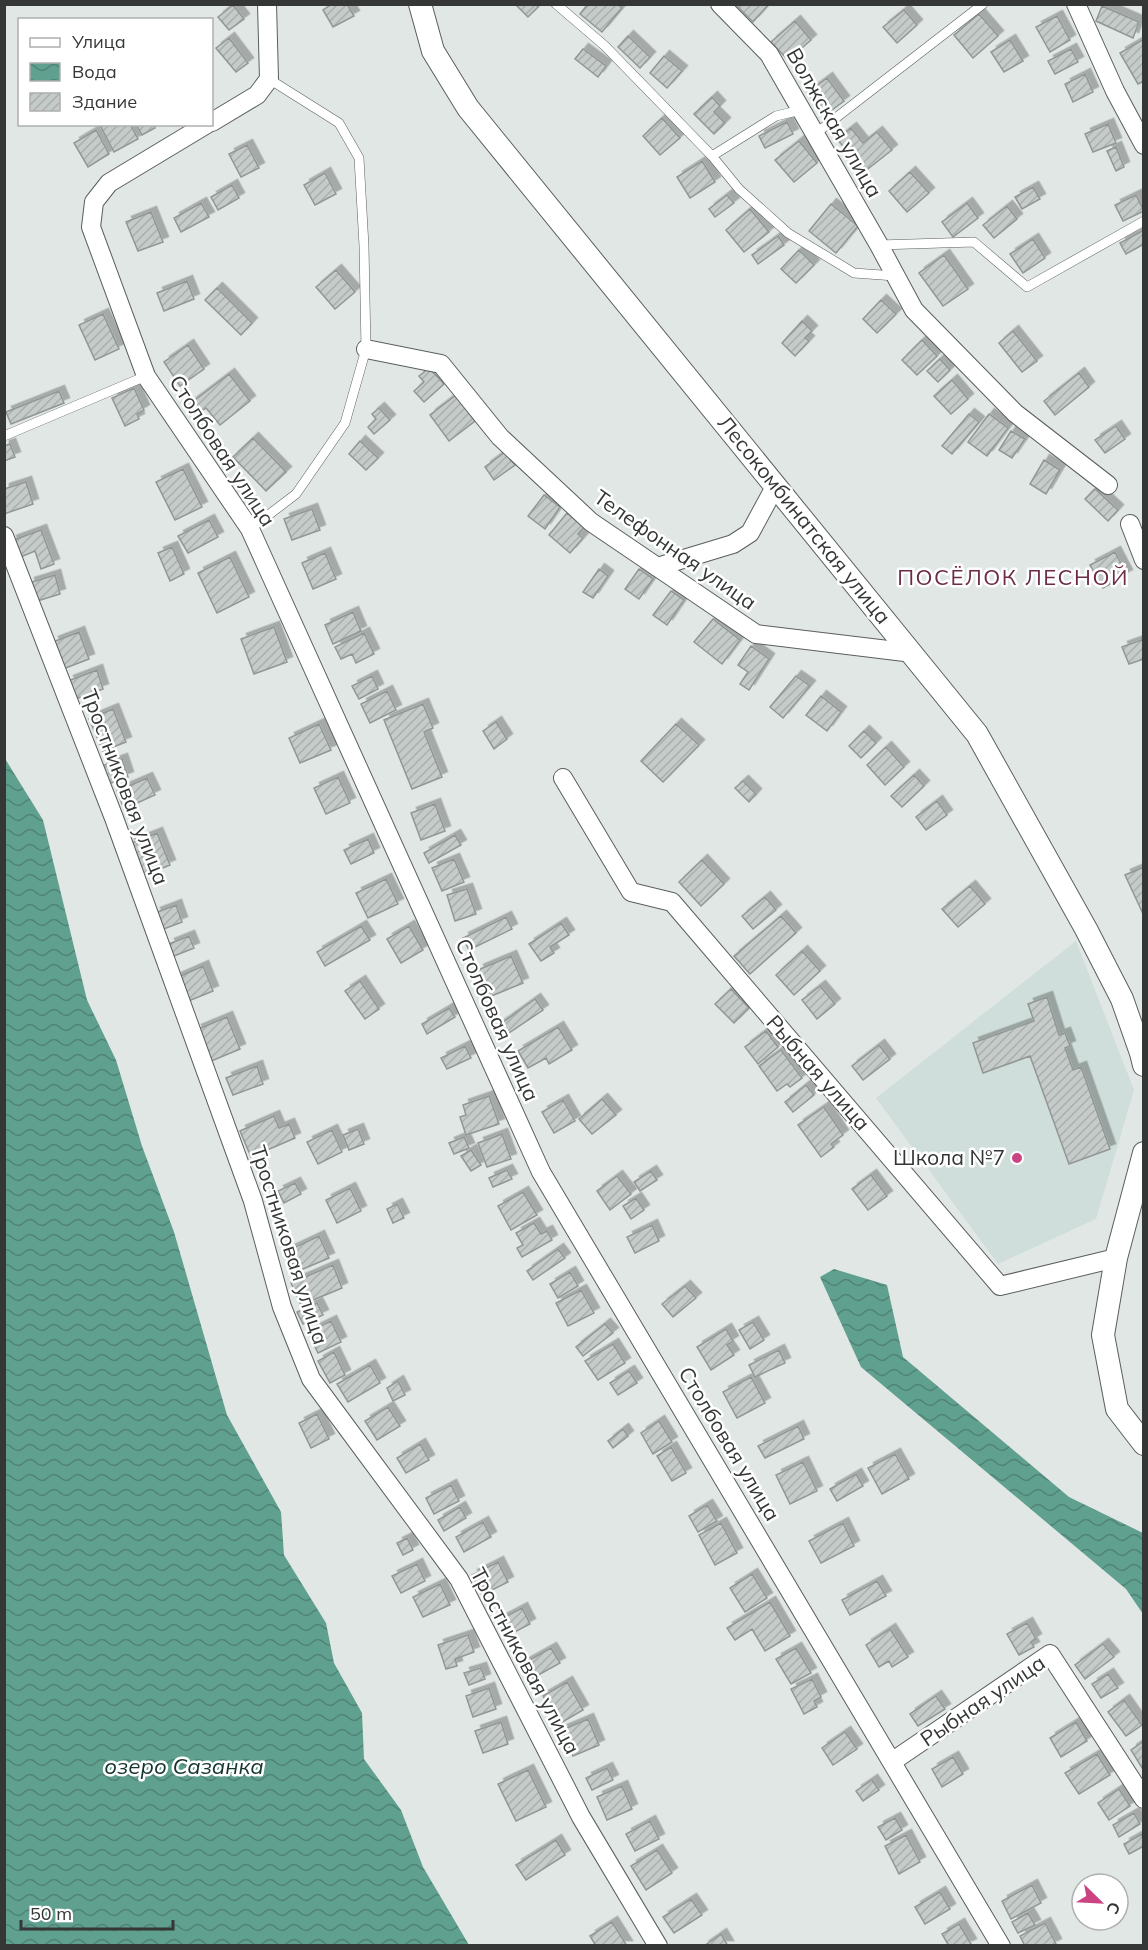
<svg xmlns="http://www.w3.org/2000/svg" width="1148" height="1950" font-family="Mulish,sans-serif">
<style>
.built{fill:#cfdeda}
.water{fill:url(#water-waves)}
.building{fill:url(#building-hatch);stroke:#919795;stroke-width:1.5;filter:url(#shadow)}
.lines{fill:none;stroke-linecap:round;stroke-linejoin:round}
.service-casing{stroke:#5a5f5e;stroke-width:10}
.minor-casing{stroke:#5a5f5e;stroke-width:20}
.tertiary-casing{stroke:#5a5f5e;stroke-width:24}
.service{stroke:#fff;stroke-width:9}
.minor{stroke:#fff;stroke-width:18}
.tertiary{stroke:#fff;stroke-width:22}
.poi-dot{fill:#cb4381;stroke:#fff;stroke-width:2}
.labels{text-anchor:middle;stroke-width:5;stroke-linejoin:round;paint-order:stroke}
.street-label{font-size:21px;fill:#343736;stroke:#fff}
.poi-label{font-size:21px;fill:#343736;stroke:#fff;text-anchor:end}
.neighbourhood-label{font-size:22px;letter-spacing:1.5px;fill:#6c2a46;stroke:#fff}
.water-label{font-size:22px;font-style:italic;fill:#15352e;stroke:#fff}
</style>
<defs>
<pattern id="water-waves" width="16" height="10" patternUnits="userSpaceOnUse" patternTransform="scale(1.5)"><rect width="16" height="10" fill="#60a08f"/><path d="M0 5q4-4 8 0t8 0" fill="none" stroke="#508376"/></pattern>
<pattern id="building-hatch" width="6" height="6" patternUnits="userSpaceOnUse" patternTransform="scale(1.5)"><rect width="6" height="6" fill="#c5cbc9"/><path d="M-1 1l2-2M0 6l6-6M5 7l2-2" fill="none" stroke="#aaafad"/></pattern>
<filter id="shadow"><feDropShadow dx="5.5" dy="-5.5" stdDeviation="0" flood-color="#0004"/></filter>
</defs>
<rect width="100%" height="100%" fill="#e1e7e5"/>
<!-- built -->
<path class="built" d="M1076,941L1134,1090L1096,1219L998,1264L876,1098Z"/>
<!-- water -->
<path class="water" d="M4,757L43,820L87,1000L116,1060L142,1146L174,1232L227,1415L281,1512L284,1555L326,1623L334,1663L362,1713L364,1759L401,1810L423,1867L469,1945H5Z
M834,1269L887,1285L903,1357L1069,1497L1143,1533V1614L1126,1589L861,1367L820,1277Z"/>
<!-- building -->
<path class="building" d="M332,4H347L354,16L333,27L323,10Z
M515,4H536L538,7L528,17Z
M588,4H617L622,8L602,32L580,14Z
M739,4H769L753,22L737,6Z
M233,5L244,19L229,30L218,17Z
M1102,6L1139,22L1133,38L1096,21Z
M904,10L917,25L897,43L883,27Z
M979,14L998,36L973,58L954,35Z
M1057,16L1070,40L1050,52L1036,27Z
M795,21L811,40L788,60L771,42Z
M628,36L650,57L640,68L618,47Z
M229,38L248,63L236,72L216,48Z
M1144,39V81L1138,84L1120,53Z
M1010,40L1023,61L1004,72L991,52Z
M583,49L606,66L598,77L575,59Z
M1071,49L1078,62L1055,74L1048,61Z
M664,56L682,71L667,88L650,73Z
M1085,74L1093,92L1073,102L1065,84Z
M827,78L844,101L824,116L807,93Z
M712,97L720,106L714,112L725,123L714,134L694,114Z
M662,118L680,138L660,155L643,136Z
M787,122L793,134L765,148L759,136Z
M105,124H130L138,139L114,152L101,127Z
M136,124H153L155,128L142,135Z
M1108,124L1116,143L1093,152L1085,134Z
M851,128L863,143L877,132L892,150L864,172L837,139Z
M96,130L109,154L88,167L74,143Z
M799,141L817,163L794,182L775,160Z
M247,145L259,168L241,177L229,154Z
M1116,147L1124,167L1116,171L1107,151Z
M702,161L715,182L690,198L677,177Z
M910,172L929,193L907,212L889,191Z
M325,173L336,194L315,205L304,185Z
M232,185L239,198L218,210L211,197Z
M1033,187L1040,199L1022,209L1015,197Z
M727,195L734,203L715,217L709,209Z
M1136,195L1144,211L1123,221L1115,205Z
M201,203L209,217L181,232L174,218Z
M967,203L978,218L953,237L942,222Z
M831,204L858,226L836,253L809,231Z
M1007,206L1017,219L994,238L983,225Z
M750,209L769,232L744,252L726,230Z
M151,212L163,242L138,251L126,222Z
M1144,230V244L1126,254L1120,243Z
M778,236L784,245L758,264L752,255Z
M1033,239L1045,258L1023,273L1010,254Z
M799,250L814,265L796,283L781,269Z
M944,255L968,289L943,306L919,273Z
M336,270L355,292L335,309L316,287Z
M187,281L194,299L164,311L157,293Z
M217,288L252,323L241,335L205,300Z
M881,300L896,314L877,333L863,319Z
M103,314L119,349L95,360L79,325Z
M802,321L812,331L805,338L809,341L795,356L782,343Z
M1013,331L1037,361L1022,372L999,343Z
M922,340L937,356L917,375L902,360Z
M188,345L204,369L180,386L164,362Z
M940,359L950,370L938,382L927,371Z
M429,368L444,384L424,402L414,391L424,382L419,376Z
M1079,373L1089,387L1055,415L1044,401Z
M229,374L250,401L220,425L206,408L199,413L191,403Z
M952,380L968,399L951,414L934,396Z
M134,388L144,410L137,414L139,419L125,426L112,398Z
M59,391L64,403L11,424L6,412Z
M456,395L475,421L449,441L430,415Z
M379,408L390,420L374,434L368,427L376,419L372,414Z
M969,414L979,422L952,454L942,446Z
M989,414L1008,428L987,456L968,442Z
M1116,426L1125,439L1105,453L1095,440Z
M1011,431L1025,439L1012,458L999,450Z
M253,438L286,472L266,491L233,457Z
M360,441L378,458L366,470L349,454Z
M10,444L15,457L4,461V446Z
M505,452L515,465L494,480L485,467Z
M1044,460L1060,470L1046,494L1030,484Z
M183,469L202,507L175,520L156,482Z
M26,482L33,504L4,514V489Z
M1095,489L1118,510L1108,521L1085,499Z
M544,495L560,507L545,529L528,516Z
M312,509L320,530L292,540L284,519Z
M567,513L584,527L578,534L583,538L570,553L549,535Z
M209,520L218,537L188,553L178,536Z
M41,530L54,564L41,569L35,551L18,558L11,541Z
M172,547L184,574L170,581L158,553Z
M1115,552L1127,575L1103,588L1090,565Z
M325,553L336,579L313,589L302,563Z
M230,557L249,597L217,613L198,573Z
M599,569L608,576L593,598L583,592Z
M639,569L653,579L639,599L625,589Z
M55,575L60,594L34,602L29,583Z
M671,591L684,600L667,625L653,615Z
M353,612L361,631L333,644L325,625Z
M713,619L740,640L722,664L694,642Z
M274,627L287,662L254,674L241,639Z
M79,632L89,659L63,669L53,642Z
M364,633L374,654L356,663L352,654L341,659L335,647Z
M1144,639V659L1129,664L1122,647Z
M751,646L769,659L749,690L740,684L748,672L738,665Z
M97,670L103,689L75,699L68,681Z
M372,676L378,689L359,699L352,686Z
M796,676L810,686L783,718L770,707Z
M387,691L396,710L370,723L361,704Z
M821,696L841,712L827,731L806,715Z
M423,704L433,728L424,732L442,777L412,789L384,720Z
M113,709L126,742L103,751L89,719Z
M496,722L507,739L494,749L483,731Z
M319,724L331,750L300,763L289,738Z
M676,724L699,745L663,782L641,761Z
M864,731L876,743L861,758L849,746Z
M886,747L904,767L885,785L867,765Z
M122,759L128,777L108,784L102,766Z
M914,775L924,786L902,807L891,796Z
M338,777L350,803L326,814L314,788Z
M147,778L155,795L124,809L117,791Z
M743,781L756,794L749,802L735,788Z
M937,801L947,815L926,830L916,817Z
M435,804L445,831L421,840L411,813Z
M157,833L170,865L142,876L129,844Z
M455,835L461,845L429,863L424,853Z
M368,839L374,853L351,864L344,850Z
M454,859L464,882L442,891L432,868Z
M702,860L724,884L701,906L679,882Z
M1144,867V916L1125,875Z
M386,879L398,904L368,918L356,893Z
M970,886L985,904L958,927L942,909Z
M467,889L476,914L455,921L447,895Z
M765,897L776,910L753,929L742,916Z
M176,905L182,922L161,930L155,913Z
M781,916L796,933L750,974L734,956Z
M506,917L512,929L469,950L463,938Z
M561,923L569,935L550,947L554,953L541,961L529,944Z
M361,926L370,940L325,966L317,952Z
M409,926L423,950L401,963L387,939Z
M189,936L194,948L174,956L169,944Z
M802,951L820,971L794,995L776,975Z
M511,956L523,983L489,997L478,970Z
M203,966L213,991L186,1002L176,978Z
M360,981L379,1009L365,1019L345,991Z
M820,986L835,1004L817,1019L802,1000Z
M731,989L749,1008L734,1023L715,1004Z
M1047,997L1059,1035L1065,1033L1070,1046L1065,1048L1073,1070L1081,1067L1110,1149L1069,1164L1030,1056L983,1073L973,1043L1034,1021L1028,1004Z
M535,999L543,1010L506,1035L499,1025Z
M449,1008L455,1017L427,1034L422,1024Z
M227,1017L240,1049L209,1062L196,1030Z
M558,1027L572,1050L549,1064L546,1058L528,1068L518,1051Z
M766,1031L778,1047L758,1064L745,1047Z
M879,1045L890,1059L863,1080L852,1066Z
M465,1046L471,1058L447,1069L441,1058Z
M781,1050L802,1078L790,1087L787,1084L777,1091L759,1066Z
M257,1066L263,1084L233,1095L226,1078Z
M806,1085L814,1095L793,1112L785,1102Z
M489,1096L499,1124L466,1135L460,1117L466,1115L463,1105Z
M602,1099L616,1115L592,1134L579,1119Z
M563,1100L575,1121L554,1133L542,1112Z
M824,1107L843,1135L831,1144L834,1147L821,1157L798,1125Z
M274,1116L279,1128L289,1124L295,1138L251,1157L240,1131Z
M358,1129L364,1144L349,1150L343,1135Z
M332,1130L342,1152L318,1164L307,1142Z
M502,1134L511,1159L487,1167L478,1143Z
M464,1137L469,1148L454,1154L449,1143Z
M471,1150L481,1165L471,1171L461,1156Z
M507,1170L512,1179L493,1187L489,1178Z
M651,1171L657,1180L640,1191L634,1182Z
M871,1175L887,1196L868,1210L852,1189Z
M617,1176L631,1194L610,1210L597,1191Z
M295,1183L301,1194L284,1203L278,1191Z
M350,1188L361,1211L337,1223L326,1200Z
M523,1192L537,1215L511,1230L498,1206Z
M636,1198L644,1210L631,1219L623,1206Z
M397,1204L404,1218L393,1223L387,1209Z
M534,1223L541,1234L547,1231L552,1240L522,1257L517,1248L523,1245L516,1233Z
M652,1225L659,1241L635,1253L627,1237Z
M319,1236L329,1258L296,1272L287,1251Z
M558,1249L565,1258L533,1280L527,1271Z
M333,1265L342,1288L301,1305L291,1283Z
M570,1272L578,1286L558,1298L550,1284Z
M685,1286L696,1298L673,1317L662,1304Z
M581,1290L594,1313L568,1326L556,1303Z
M317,1303L323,1315L303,1324L297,1312Z
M331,1321L341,1342L318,1353L308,1332Z
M753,1322L764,1340L750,1349L739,1330Z
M605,1324L613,1333L583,1356L576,1347Z
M726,1329L733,1341L727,1345L734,1355L711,1370L697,1347Z
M613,1344L625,1363L598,1380L585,1361Z
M779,1350L785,1363L755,1377L749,1365Z
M334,1352L345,1375L330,1383L318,1361Z
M370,1365L380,1383L348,1402L337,1384Z
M629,1371L637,1383L618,1395L610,1383Z
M751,1377L765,1403L737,1418L723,1392Z
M398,1381L405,1395L393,1401L387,1388Z
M388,1407L400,1426L377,1440L365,1421Z
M317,1414L329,1439L311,1448L299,1423Z
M659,1421L672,1442L653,1454L641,1433Z
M798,1426L804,1439L765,1458L758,1446Z
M623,1429L628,1436L613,1448L608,1441Z
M420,1444L429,1460L406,1473L397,1458Z
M671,1447L686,1473L672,1481L657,1456Z
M895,1454L909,1479L882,1494L868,1468Z
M803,1462L817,1491L790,1504L776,1475Z
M856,1474L863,1486L837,1501L830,1489Z
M451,1485L459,1501L434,1514L426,1498Z
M707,1505L717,1521L698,1532L689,1516Z
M460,1507L466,1518L444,1531L438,1520Z
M483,1522L491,1537L464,1552L456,1537Z
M721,1523L737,1553L715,1565L699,1535Z
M843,1523L854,1546L821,1563L809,1541Z
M407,1538L413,1550L403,1555L397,1543Z
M498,1562L508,1582L482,1595L472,1575Z
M417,1564L425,1581L401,1593L392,1576Z
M752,1574L767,1598L745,1612L730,1588Z
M877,1581L886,1596L850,1615L842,1600Z
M440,1584L450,1605L423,1617L413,1597Z
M770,1602L790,1636L765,1651L752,1629L735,1640L727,1628Z
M522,1608L530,1624L509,1635L501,1619Z
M1027,1623L1036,1639L1031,1642L1034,1647L1019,1655L1007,1634Z
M890,1629L908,1657L892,1667L889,1661L879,1667L866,1645Z
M468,1635L474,1652L455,1659L457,1666L446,1669L438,1645Z
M1103,1644L1114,1657L1085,1679L1075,1665Z
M551,1648L560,1663L533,1678L524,1663Z
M796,1648L811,1673L791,1684L776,1659Z
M481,1668L485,1679L469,1685L464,1673Z
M1108,1674L1118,1688L1101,1698L1092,1684Z
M812,1679L821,1697L814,1701L817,1707L804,1714L791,1689Z
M567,1682L583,1710L559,1724L543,1696Z
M489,1688L496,1709L473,1717L466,1696Z
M936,1696L945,1709L918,1726L910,1714Z
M1124,1700L1142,1725L1126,1736L1108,1712Z
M588,1719L599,1745L573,1756L562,1730Z
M501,1722L508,1744L483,1753L475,1731Z
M1076,1722L1087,1741L1061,1757L1050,1738Z
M845,1732L857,1749L833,1765L822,1748Z
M1144,1741V1771L1131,1750Z
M1097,1754L1110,1775L1079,1794L1065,1773Z
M953,1757L963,1774L942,1787L932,1769Z
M607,1768L613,1780L592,1790L586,1778Z
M528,1770L546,1807L516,1821L498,1784Z
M872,1780L879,1790L863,1801L856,1791Z
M622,1786L632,1809L607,1820L597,1797Z
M1119,1789L1130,1806L1109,1820L1098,1803Z
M1134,1813L1140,1824L1119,1837L1113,1825Z
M895,1818L902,1830L886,1840L878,1827Z
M650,1821L659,1839L635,1851L626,1834Z
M1142,1834L1144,1846L1129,1854L1124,1844Z
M906,1835L920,1862L899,1874L885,1846Z
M556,1840L565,1855L526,1880L516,1865Z
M657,1850L672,1873L646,1890L631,1866Z
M1032,1885L1041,1903L1011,1919L1002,1901Z
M940,1892L950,1909L925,1924L915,1907Z
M691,1899L702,1915L674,1933L663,1917Z
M1028,1913L1035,1925L1018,1933L1012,1922Z
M612,1922L627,1946H596L590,1936Z
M1045,1923L1056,1944L1052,1946H1025L1020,1936Z
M959,1924L971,1944L967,1946H949L942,1934Z
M721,1934L728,1946H704Z"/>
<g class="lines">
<!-- service casing -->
<g class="service-casing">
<path id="service" d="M556,4L605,46L712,156L776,116L801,110
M815,134L983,4
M712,156L739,189L788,233L854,273L895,276
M879,245L974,242L1027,287L1144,221
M4,436L146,376
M250,529L296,494L345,423L366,349L364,246L359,158L339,123L269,79"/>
</g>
<!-- minor casing -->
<g class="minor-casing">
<path id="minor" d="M720,4L769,54L879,245L914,310L1015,413L1108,485
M1076,4L1115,91L1144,145
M212,122L257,95L269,79L267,4
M207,124L109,183L94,202L91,227L146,376L250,529L541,1172L1001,1946
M366,349L441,364L500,437L591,522L756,634L913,653
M1130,524L1144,560
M4,536L114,818L253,1201L282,1307L311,1379L459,1579L581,1817L658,1946
M657,567L733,544L750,533L776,485
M563,778L631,892L672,902L1000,1286L1116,1258
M893,1761L1050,1654L1144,1799"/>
</g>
<!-- tertiary casing -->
<g class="tertiary-casing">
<path id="tertiary" d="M420,4L433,51L468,108L977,734L1086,929L1122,999L1141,1053L1144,1065
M1144,1153L1116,1258L1103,1335L1117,1409L1144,1444"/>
</g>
<!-- service -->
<use href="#service" class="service"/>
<!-- minor -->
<use href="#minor" class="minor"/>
<!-- tertiary -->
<use href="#tertiary" class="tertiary"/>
</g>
<!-- markers -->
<circle class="poi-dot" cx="1017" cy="1158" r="6"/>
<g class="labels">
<!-- street labels -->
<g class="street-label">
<text transform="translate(834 123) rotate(60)" y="7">Волжская улица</text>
<text transform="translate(222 451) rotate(57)" y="7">Столбовая улица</text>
<text transform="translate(804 520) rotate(51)" y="7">Лесокомбинатская улица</text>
<text transform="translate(675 550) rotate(35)" y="7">Телефонная улица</text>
<text transform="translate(125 787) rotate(69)" y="7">Тростниковая улица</text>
<text transform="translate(497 1020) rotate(66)" y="7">Столбовая улица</text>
<text transform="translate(818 1073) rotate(49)" y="7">Рыбная улица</text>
<text transform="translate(289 1245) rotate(72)" y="7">Тростниковая улица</text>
<text transform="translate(729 1444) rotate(59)" y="7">Столбовая улица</text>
<text transform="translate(525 1661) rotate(62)" y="7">Тростниковая улица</text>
<text transform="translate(983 1701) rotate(-34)" y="7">Рыбная улица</text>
</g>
<!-- poi labels -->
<g class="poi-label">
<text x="1005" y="1165">Школа №7</text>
</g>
<!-- neighbourhood labels -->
<g class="neighbourhood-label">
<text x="1013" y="585">ПОСЁЛОК ЛЕСНОЙ</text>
</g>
<!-- water labels -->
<g class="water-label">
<text x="184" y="1774">озеро Сазанка</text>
</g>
</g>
<!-- border -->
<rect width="1148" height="1950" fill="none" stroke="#343736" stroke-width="12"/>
<!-- legend -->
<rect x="18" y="18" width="195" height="108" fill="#ffffff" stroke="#aeafaf" stroke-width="1.5"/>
<rect x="30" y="38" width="30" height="9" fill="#ffffff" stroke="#aeafaf" stroke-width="1.5"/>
<text x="72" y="48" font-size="18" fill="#343736">Улица</text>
<rect x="30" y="63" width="30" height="18" fill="url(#water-waves)" stroke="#aeafaf" stroke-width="1.5"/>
<text x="72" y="78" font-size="18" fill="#343736">Вода</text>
<rect x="30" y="93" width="30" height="18" fill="url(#building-hatch)" stroke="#aeafaf" stroke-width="1.5"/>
<text x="72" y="108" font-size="18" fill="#343736">Здание</text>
<!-- north arrow -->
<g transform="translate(1100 1902) rotate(114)"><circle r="28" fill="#ffffff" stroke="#aeafaf" stroke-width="1.5"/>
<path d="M0-4.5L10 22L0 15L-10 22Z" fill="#cb4381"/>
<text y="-9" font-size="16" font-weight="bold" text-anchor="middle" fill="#343736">С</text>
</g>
<!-- scale -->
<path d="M21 1920v9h152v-9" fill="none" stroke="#343736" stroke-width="3"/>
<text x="30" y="1920" font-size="18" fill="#343736" stroke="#ffffff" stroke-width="4.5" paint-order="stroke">50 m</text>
</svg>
